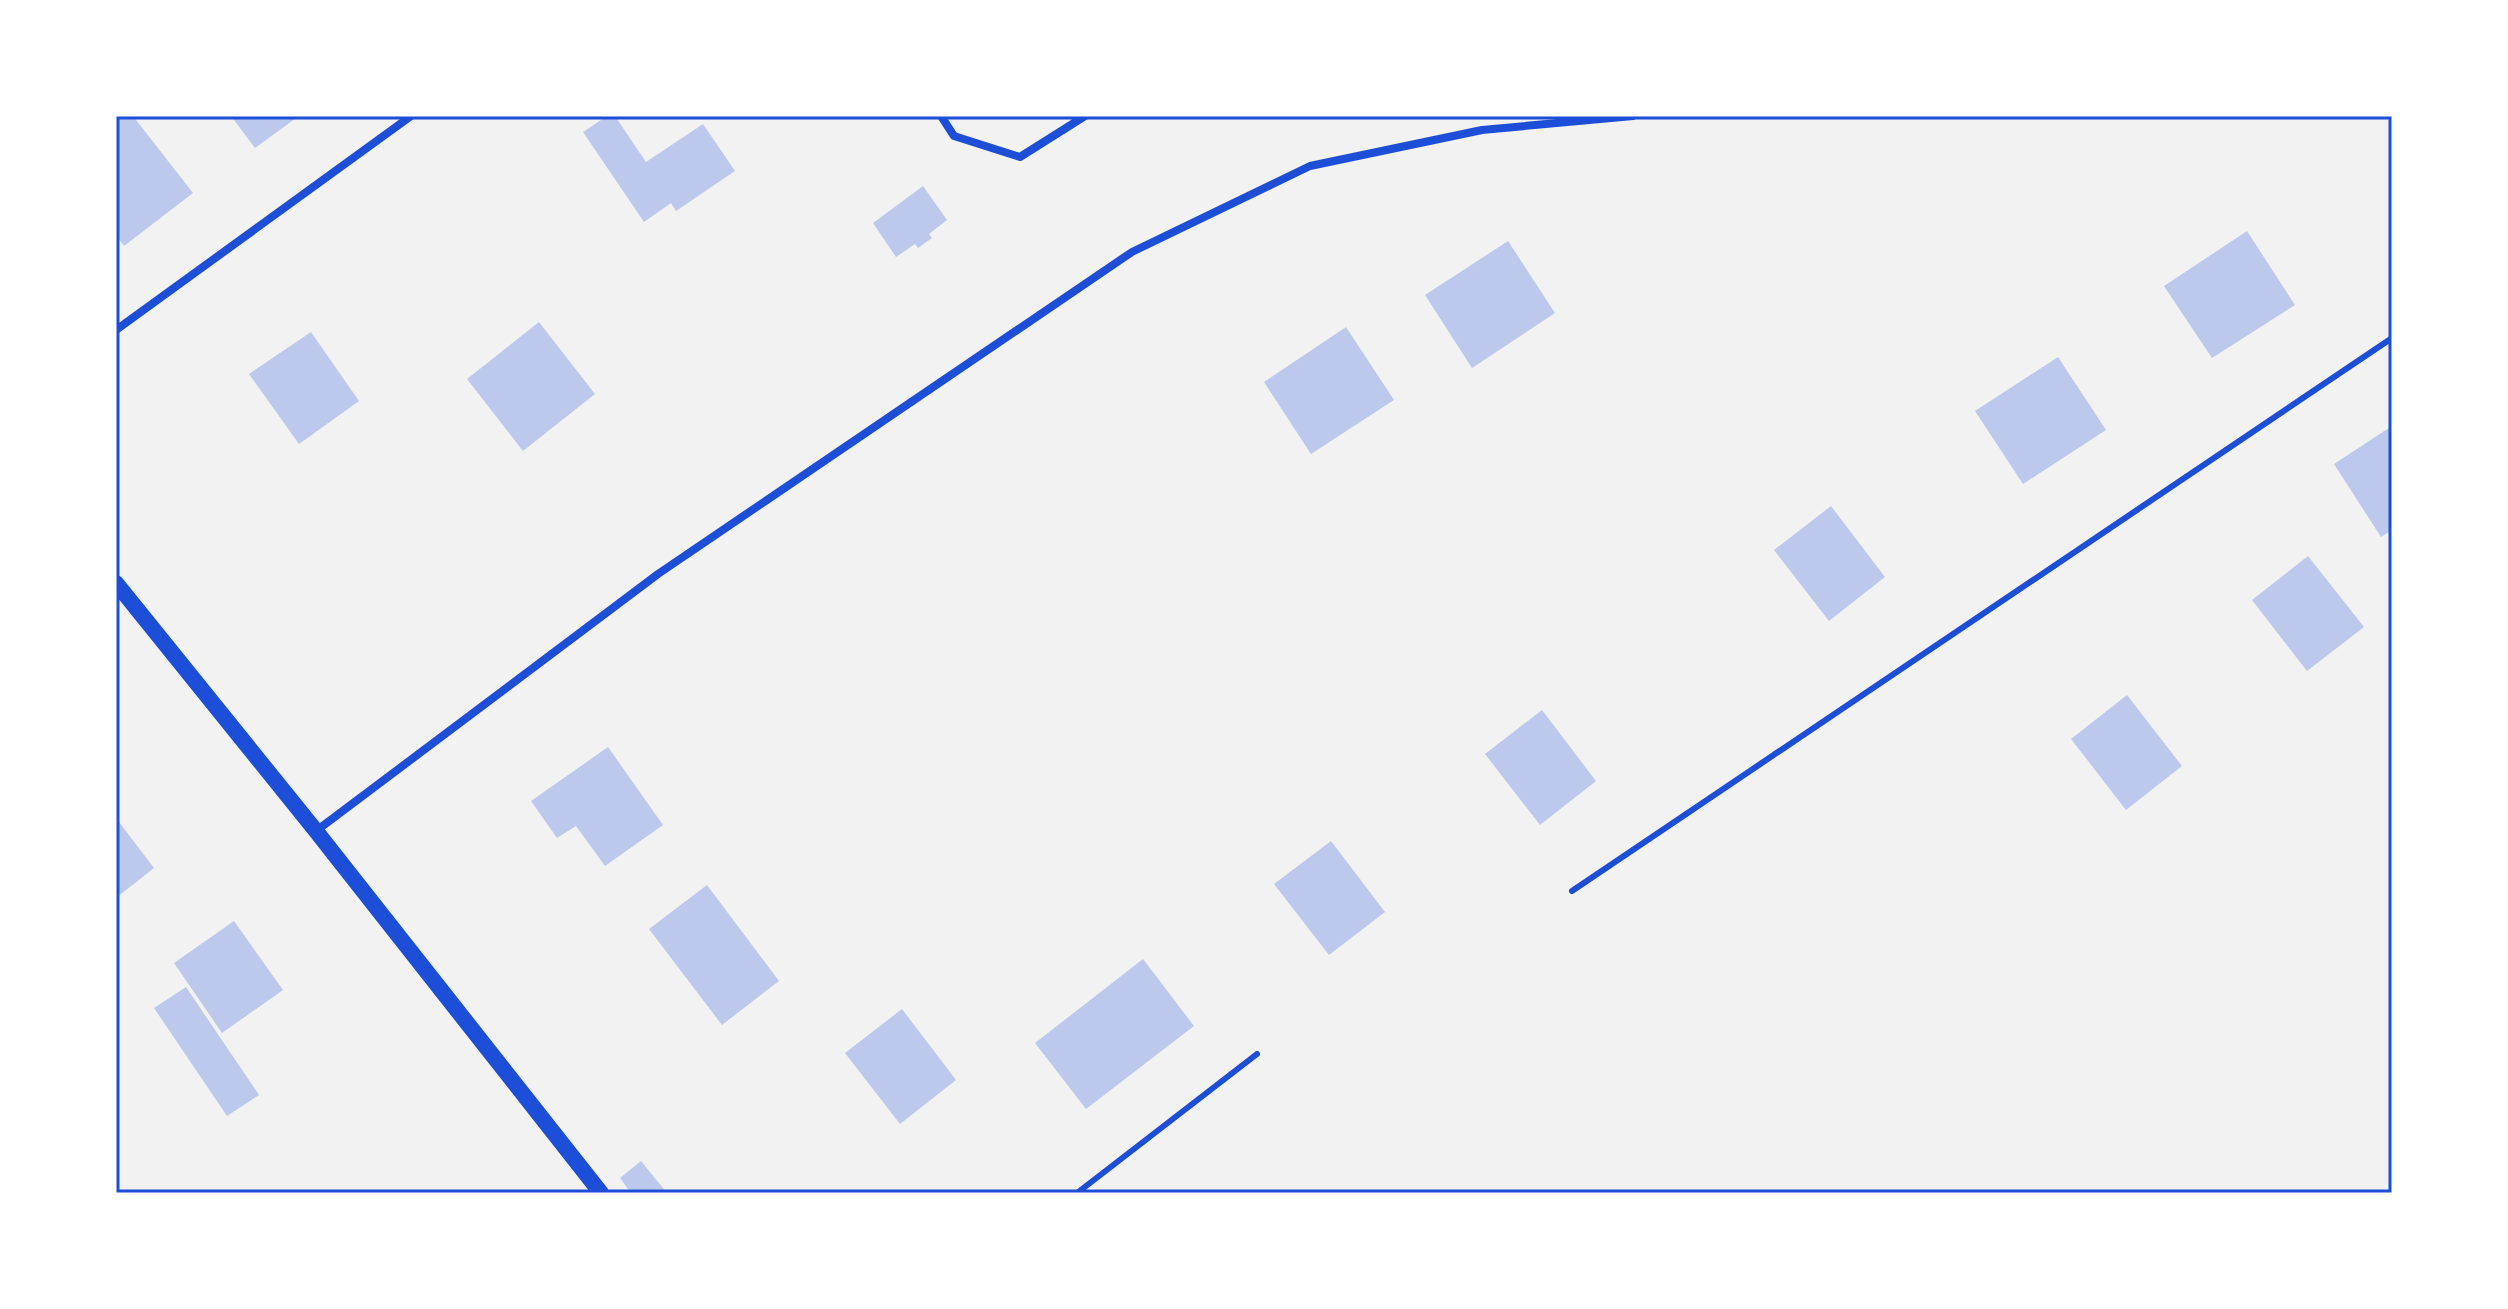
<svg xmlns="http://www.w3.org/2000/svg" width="2508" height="1309" font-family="'Alegreya Sans',sans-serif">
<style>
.building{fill:#bdc9ec}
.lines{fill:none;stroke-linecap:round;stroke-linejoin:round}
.service{stroke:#1d4ed8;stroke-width:6}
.minor{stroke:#1d4ed8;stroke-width:8}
.secondary{stroke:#1d4ed8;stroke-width:16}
.neatline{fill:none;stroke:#1d4ed8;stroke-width:3}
</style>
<rect width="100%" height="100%" fill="#f2f2f2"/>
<!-- building -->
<path class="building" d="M116,116H133L193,193L124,246L116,235Z
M231,116H299L255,148Z
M607,116H615L646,162L703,124L735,171L676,211L671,203L644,222L583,132Z
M923,186L947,220L929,234L932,238L918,248L915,244L896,257L873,223Z
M2247,231L2295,305L2212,358L2164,286Z
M1508,241L1555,313L1472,368L1425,295Z
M539,322L595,394L523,451L467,379Z
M1346,327L1394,400L1311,454L1264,382Z
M311,332L359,401L299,444L249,374Z
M2058,357L2106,430L2023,484L1975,411Z
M2392,426V530L2381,537L2334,464Z
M1831,506L1885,577L1829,621L1774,550Z
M2308,556L2364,627L2307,671L2252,600Z
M2127,695L2182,766L2126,810L2071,739Z
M1542,710L1596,781L1540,825L1485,754Z
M608,747L663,825L605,866L576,826L557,838L531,801Z
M116,818L154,868L116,898Z
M1331,841L1385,912L1329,955L1274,884Z
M707,885L779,981L722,1025L649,929Z
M234,921L283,990L222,1033L174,963Z
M1143,959L1194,1026L1086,1109L1035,1043Z
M186,987L259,1095L227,1116L154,1008Z
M902,1009L956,1080L900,1124L845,1053Z
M641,1161L667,1193H631L620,1178Z"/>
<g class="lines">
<!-- service -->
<path class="service" d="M1572,891L2392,338
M1077,1193L1257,1054"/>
<!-- minor -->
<path class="minor" d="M941,116L954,136L1020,157L1085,116
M116,330L411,116
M316,831L658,574L1132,252L1310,166L1482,130L1633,116"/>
<!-- secondary -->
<path class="secondary" d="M116,583L316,831L601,1193"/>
</g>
<!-- border -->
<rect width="2508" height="1309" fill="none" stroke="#ffffff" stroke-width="236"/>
<rect x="118" y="118" width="2272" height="1073" class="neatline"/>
</svg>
